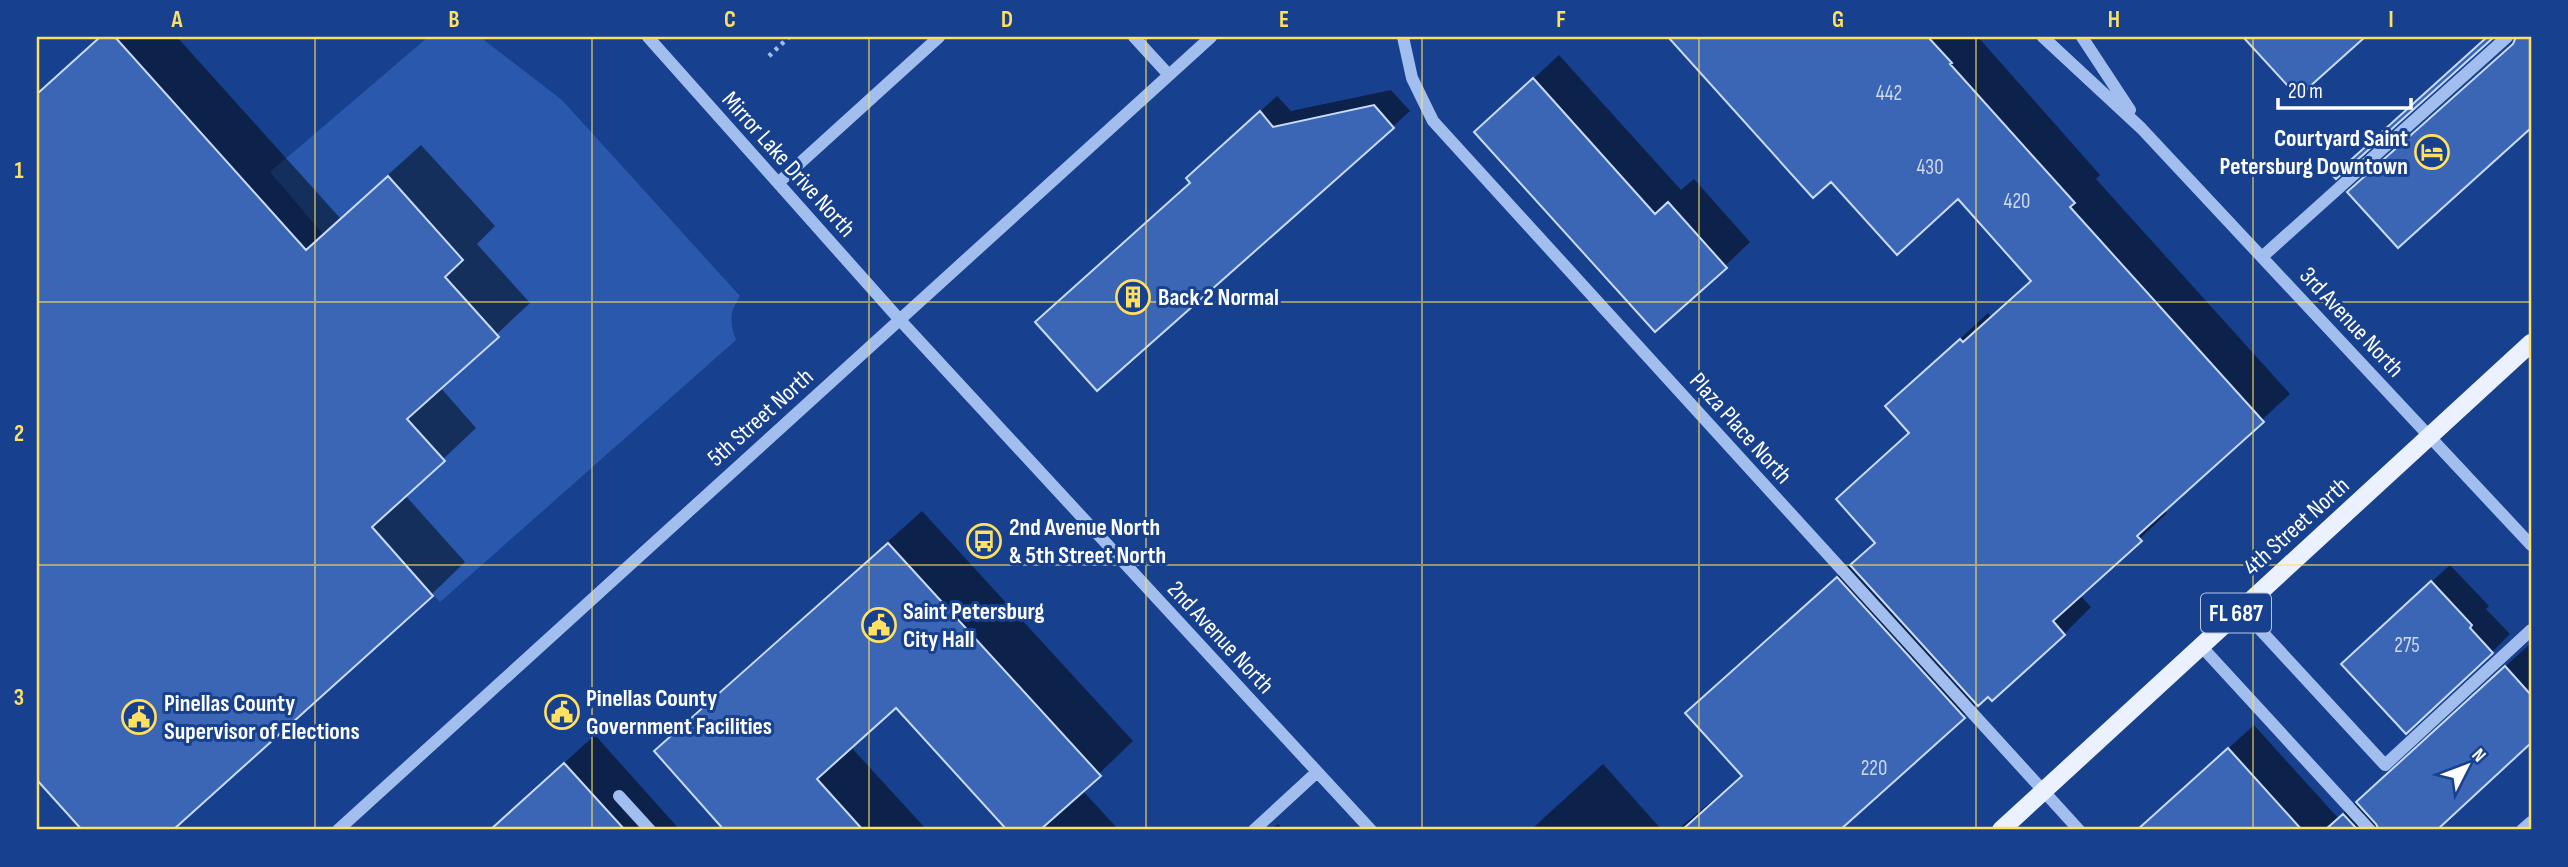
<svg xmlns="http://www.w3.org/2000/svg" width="2568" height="867" font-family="'Sofia Sans Condensed',sans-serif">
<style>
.green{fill:#2958ad}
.shadow{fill:#0007}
.building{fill:#3b66b5;stroke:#c9dbfb;stroke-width:2}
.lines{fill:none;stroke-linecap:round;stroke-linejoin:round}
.path{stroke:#a2beef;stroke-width:4.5;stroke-dasharray:3.5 5;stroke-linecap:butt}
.minor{stroke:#a2beef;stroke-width:12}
.major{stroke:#ebf1ff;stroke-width:18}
.grid{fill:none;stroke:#ffe061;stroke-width:2;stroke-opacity:0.55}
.labels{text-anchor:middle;stroke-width:6;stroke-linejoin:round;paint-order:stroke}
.number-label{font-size:21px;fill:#ced9ec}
.shield{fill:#17408e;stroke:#b9c6dd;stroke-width:2}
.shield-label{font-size:23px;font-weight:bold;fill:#fff}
.poi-label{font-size:24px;font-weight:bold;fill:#fff;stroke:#17408e;text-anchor:start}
.street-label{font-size:24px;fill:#fff;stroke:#17408e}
.neatline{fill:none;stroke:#ffe061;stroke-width:2.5}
.grid-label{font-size:23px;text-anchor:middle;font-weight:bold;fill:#ffe061}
</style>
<rect width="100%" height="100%" fill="#17408e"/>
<!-- green -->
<path class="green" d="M428,37H480L562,100L740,296C730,311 729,322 736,340L440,602L372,527L445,462L407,419L498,337L445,277L463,260L388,176L323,234L270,172Z"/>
<!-- shadow -->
<path class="shadow" d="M99,37H177L340,218L421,145L495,226L477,244L530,303L440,387L476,428L405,495L465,562L432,594L170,830H84L37,777V93Z
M1694,37H1978L2100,175L2096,179L2290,394L2164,510L2167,513L2080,595L2091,607L2064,634L1992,699L1988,695L1977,703L1840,830H1677L1743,775L1688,713L1876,541L1838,499L1910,432L1887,406L1988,313L1991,317L2033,279L1959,197L1832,180L1682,50Z
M2246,37H2362L2298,95Z
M2486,37H2492L2336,177L2363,148Z
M2517,37H2531V125L2398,245L2350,192L2517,39Z
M1559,55L1681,190L1694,179L1750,242L1725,266L1476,132Z
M1391,90L1410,111L1254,252L1252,249L1054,306L1191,182L1205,162L1277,96L1291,111Z
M922,511L1133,741L1082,790L1119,830H1010L896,705L850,746L927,830H728L656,751L690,718Z
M2450,565L2489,606L2486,609L2510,634L2492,652L2361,646Z
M2531,643V741L2434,830H2156L2148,822L2254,725L2338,818Z
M595,735L680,830H490Z
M1603,764L1662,830H1531L1547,815Z
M1278,824L1284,830H1270Z"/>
<!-- building -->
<path class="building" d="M100,37H115L306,250L388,176L463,260L445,277L499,337L407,419L445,461L372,527L433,596L173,830H82L37,780V94Z
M1668,37H1928L1952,63L1950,64L2075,203L2070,207L2264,422L2137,536L2142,541L2053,621L2065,635L1992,701L1988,697L1978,706L1850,565L1875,543L1836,499L1909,433L1885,406L1960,339L1963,342L2031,281L1958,199L1897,255L1831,182L1813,198Z
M2243,37H2365L2298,97Z
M2487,37H2494L2336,179L2333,176Z
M2516,37H2531V128L2398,248L2347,192L2513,44Z
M1533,78L1655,214L1668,202L1727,268L1655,332L1474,132Z
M1374,105L1394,128L1097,391L1035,322L1190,183L1186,178L1260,111L1273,127Z
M888,543L1101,776L1040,830H1007L896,708L817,779L863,830H724L654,751Z
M1837,577L1965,718L1840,830H1682L1742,776L1685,713Z
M2431,581L2472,625L2470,628L2493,653L2406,734L2341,664Z
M2505,666L2531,695V743L2437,830H2379L2376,824L2356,802Z
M2228,748L2302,830H2137Z
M564,763L625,830H490Z
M2343,814L2358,830H2325Z"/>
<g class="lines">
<!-- path -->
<path class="path" d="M769,56L789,37"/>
<!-- minor -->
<path class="minor" d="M648,37L899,319L1371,830
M1134,37L1168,74
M1403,37L1412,78L1433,121L2079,830
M2043,37L2141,128L2531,545
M2082,37L2130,110
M778,183L939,37
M2262,257L2507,37
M2241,609L2385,765L2531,630
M2201,646L2370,830
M619,796L650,830
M338,830L1211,37
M1254,830L1317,772
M2522,830L2531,822"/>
<!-- major -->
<path class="major" d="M2001,830L2531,343"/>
</g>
<!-- grid -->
<path class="grid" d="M315,37V830M592,37V830M869,37V830M1146,37V830M1422,37V830M1699,37V830M1976,37V830M2253,37V830M37,302H2531M37,565H2531"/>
<!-- icons -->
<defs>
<g id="hotel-ring" transform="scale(1.75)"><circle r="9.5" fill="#17408e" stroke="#ffe061" stroke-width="1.5"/><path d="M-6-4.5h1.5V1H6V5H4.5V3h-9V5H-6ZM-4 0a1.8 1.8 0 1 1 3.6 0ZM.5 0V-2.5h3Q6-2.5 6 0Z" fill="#ffe061"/></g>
<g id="building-ring" transform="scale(1.75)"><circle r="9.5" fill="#17408e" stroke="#ffe061" stroke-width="1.5"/><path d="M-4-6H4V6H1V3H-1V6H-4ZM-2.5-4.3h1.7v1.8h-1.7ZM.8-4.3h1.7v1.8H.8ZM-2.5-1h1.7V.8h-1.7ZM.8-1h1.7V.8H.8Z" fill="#ffe061"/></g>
<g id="bus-ring" transform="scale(1.75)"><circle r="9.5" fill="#17408e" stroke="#ffe061" stroke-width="1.5"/><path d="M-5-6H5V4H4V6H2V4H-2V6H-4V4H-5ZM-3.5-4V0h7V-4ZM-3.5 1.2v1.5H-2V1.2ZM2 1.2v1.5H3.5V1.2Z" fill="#ffe061"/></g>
<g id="civic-ring" transform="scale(1.75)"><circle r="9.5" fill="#17408e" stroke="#ffe061" stroke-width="1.5"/><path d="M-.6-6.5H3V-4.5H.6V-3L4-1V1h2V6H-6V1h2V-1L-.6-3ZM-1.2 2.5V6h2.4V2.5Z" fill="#ffe061"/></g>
</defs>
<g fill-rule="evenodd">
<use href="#hotel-ring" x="2432" y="152"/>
<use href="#building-ring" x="1133" y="297"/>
<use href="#bus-ring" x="984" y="541"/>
<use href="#civic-ring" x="879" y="625"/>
<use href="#civic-ring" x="562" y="712"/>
<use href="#civic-ring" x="139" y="717"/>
</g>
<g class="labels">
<!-- number labels -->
<g class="number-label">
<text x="1889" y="100">442</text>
<text x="1930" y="174">430</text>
<text x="2017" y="208">420</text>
<text x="2407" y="652">275</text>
<text x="1874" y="775">220</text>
</g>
<!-- shield labels -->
<rect class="shield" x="2201" y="593.5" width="70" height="39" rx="5"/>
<g class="shield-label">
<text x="2236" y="621">FL 687</text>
</g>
<!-- poi labels -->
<g class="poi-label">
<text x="2408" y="146" text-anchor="end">Courtyard Saint<tspan x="2408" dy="28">Petersburg Downtown</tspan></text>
<text x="1158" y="305">Back 2 Normal</text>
<text x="1009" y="535">2nd Avenue North<tspan x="1009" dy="28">&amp; 5th Street North</tspan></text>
<text x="903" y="619">Saint Petersburg<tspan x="903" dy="28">City Hall</tspan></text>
<text x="586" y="706">Pinellas County<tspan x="586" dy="28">Government Facilities</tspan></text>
<text x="164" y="711">Pinellas County<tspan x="164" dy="28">Supervisor of Elections</tspan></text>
</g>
<!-- street labels -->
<g class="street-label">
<text transform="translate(789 164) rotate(48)" y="8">Mirror Lake Drive North</text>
<text transform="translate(2352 322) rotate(47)" y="8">3rd Avenue North</text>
<text transform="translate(760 417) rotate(-42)" y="8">5th Street North</text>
<text transform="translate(1741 428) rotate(48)" y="8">Plaza Place North</text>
<text transform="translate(2296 526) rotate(-42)" y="8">4th Street North</text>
<text transform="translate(1221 637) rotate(47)" y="8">2nd Avenue North</text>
</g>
</g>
<!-- border -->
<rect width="2568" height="867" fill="none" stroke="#17408e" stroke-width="77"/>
<!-- north arrow -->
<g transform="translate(2467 766) rotate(48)" stroke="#17408e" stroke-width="5" paint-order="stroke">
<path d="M0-5L12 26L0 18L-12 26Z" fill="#ffffff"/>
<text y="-10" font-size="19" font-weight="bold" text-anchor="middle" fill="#ffffff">N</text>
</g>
<!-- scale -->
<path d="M2278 98v10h133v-10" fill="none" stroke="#ffffff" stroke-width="3.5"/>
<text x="2288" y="98" font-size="21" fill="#ffffff" stroke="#17408e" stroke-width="5" paint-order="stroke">20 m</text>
<rect x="38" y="38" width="2492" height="790" class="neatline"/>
<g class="grid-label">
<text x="177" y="27">A</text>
<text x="454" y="27">B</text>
<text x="730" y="27">C</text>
<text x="1007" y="27">D</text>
<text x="1284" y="27">E</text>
<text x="1561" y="27">F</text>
<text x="1838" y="27">G</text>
<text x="2114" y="27">H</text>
<text x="2391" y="27">I</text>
<text x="19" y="178">1</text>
<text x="19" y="441">2</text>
<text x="19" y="705">3</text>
</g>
</svg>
